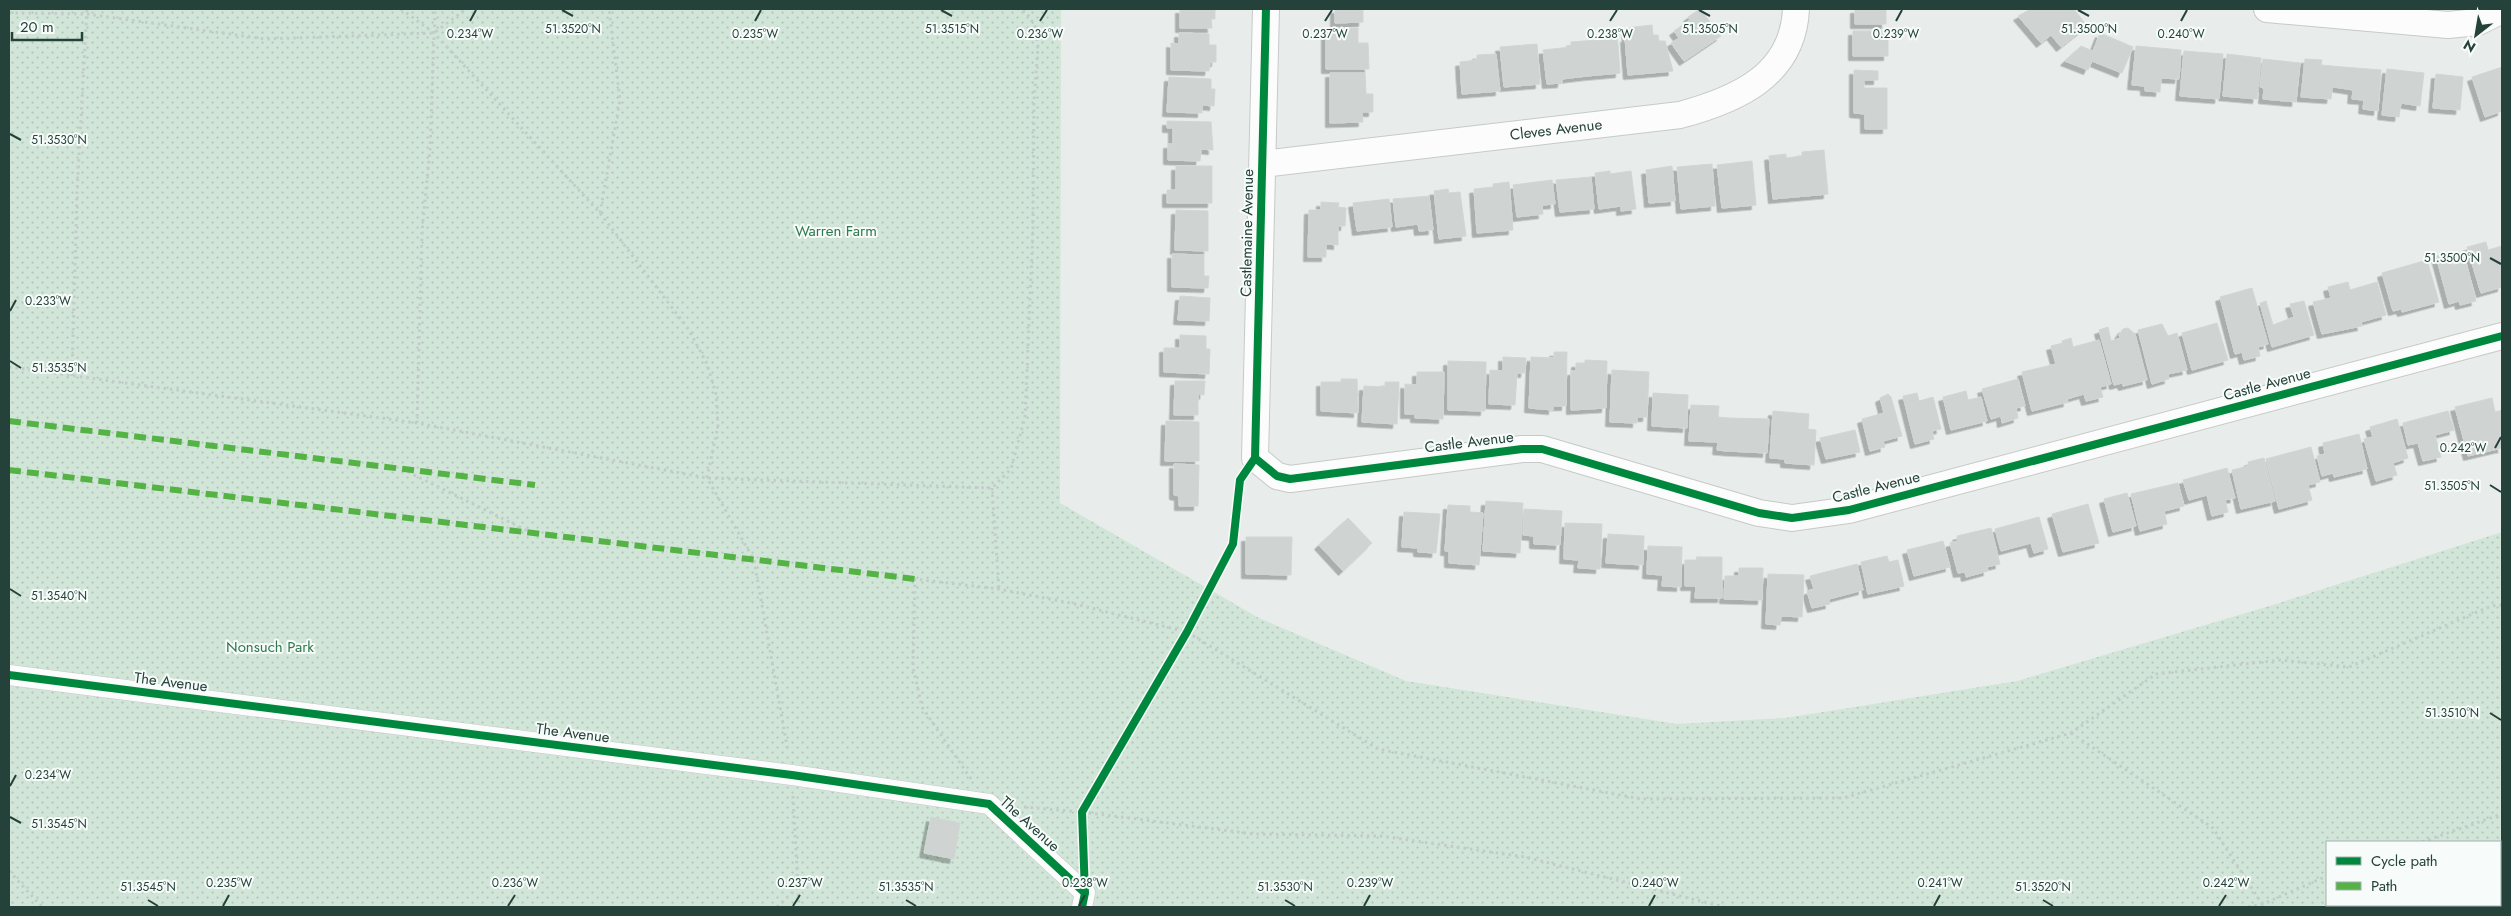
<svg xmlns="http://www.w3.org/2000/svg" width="2511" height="916" font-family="Jost,sans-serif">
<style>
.park{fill:url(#park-dots);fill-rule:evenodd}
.building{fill:#cfd4d2;stroke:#d1d6d4;filter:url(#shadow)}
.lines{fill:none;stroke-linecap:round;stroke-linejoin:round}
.pedestrian-casing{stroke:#c5cac8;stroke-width:21}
.minor-casing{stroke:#c5cac8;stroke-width:28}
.path{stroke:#c3ccca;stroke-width:3;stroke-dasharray:2.5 4;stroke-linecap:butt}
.pedestrian{stroke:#fcfcfc;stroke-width:20}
.minor{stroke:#fcfcfc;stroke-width:26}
.quiet{stroke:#55b346;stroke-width:6;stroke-dasharray:12 6;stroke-linecap:butt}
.cycleway-casing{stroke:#f7fbf9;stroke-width:11}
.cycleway{stroke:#00873e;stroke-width:8}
.ticks{fill:none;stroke:#24423a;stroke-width:2}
.labels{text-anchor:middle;stroke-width:4;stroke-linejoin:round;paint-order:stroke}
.street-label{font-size:15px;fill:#24423a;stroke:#f7fbf9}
.park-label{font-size:15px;fill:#2d7a4b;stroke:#f7fbf9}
.ticks-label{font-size:12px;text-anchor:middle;fill:#24423a;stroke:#f7fbf9;stroke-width:4;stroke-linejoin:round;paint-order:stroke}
</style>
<defs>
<pattern id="park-dots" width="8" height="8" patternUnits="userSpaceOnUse" patternTransform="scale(1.25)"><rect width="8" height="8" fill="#d1e6d8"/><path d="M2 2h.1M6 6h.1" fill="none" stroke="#b3c6ba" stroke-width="1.8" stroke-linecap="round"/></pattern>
<filter id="shadow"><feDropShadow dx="-4.5" dy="4.5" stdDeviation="0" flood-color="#0004"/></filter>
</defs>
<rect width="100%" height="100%" fill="#e8edeb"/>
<!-- park -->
<path class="park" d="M9,9H1061L1060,503L1259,618L1406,681L1677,724L1786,718L2017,681L2276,604L2502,532V907H9ZM2327,842H2500V905H2327Z"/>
<!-- building -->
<path class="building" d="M1180,9H1215V19H1211L1212,28H1180Z
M1335,9H1363V22L1335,23Z
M1700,9L1721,36L1684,61L1671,43L1679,38L1674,31L1690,20L1688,17Z
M1855,9H1886V24H1855Z
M2031,9H2074L2087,26L2061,47L2051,35L2041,43L2018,16Z
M1652,25L1653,35H1658L1659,41H1665L1673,71L1628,75L1625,38H1627L1626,28Z
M1358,28V43H1368L1369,69H1326V29Z
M1617,31L1620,73L1587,76L1583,41L1602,40L1601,33Z
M1853,31H1888V56H1853Z
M1179,33L1209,34V45H1216V62H1210L1209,71L1171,70V43L1179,44Z
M2100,33L2133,47L2122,73L2092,61L2088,70L2065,61L2081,46L2093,51Z
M1583,41L1587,76L1562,79V83L1547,84L1543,50L1571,47V42Z
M1537,44L1540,84L1504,87L1500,47Z
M2136,46L2181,50L2179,79L2161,78L2160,92L2145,91V86L2132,85Z
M2184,51L2223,54L2219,99L2180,96Z
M1496,54L1500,91L1462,94L1460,62L1477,60V55Z
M2227,54L2261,58L2257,99L2223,96Z
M2263,59L2300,63L2296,102L2263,99L2264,88L2260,87Z
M2305,59L2322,60L2321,65L2343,67L2341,88L2332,87L2331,99L2301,97Z
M2343,67L2381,70L2378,111L2363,109L2364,100L2352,99L2353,90L2341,88Z
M2502,67V111L2485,117L2472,77Z
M2387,69L2424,73L2420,106L2401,103L2399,117L2382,115Z
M1854,70L1878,71V80H1864V88H1887V129H1865V114L1854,113Z
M1330,73H1365L1366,94H1373V112H1362L1363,122L1330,123Z
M2436,74L2463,77L2460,110L2433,108Z
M1169,77L1211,79V89H1215L1214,106L1202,105V113L1167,112Z
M1167,121L1211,122L1213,150L1201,149L1200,161L1168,160V144H1173V128H1167Z
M1824,150L1828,194L1773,199L1769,156L1786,154V158L1802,156V152Z
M1752,161L1756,205L1722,208L1717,165Z
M1712,164L1715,206L1681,209L1677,167Z
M1176,166H1212V203H1167V190H1176Z
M1672,166L1675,201L1649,203L1646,170Z
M1610,171V174L1631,171L1636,209L1621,211V206L1599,209L1595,173Z
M1591,177L1594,209L1560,212L1556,180Z
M1552,180L1555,204L1542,205L1543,214L1517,217L1513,185Z
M1509,182L1513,230L1477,233L1474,189L1493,187V184Z
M1448,189L1449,193L1460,192L1466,236L1439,239L1434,191Z
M1429,196L1433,230L1419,231L1418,224L1396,227L1393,199Z
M1389,199L1392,227L1357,231L1353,203Z
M1321,202L1339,203L1338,207L1346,208L1345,226H1338V245L1326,244V257H1308L1309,210H1321Z
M1176,210L1208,211V251L1175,250Z
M2486,242L2488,250L2502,246V287L2481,293L2467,247Z
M2450,253L2453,265L2466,262L2476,301L2460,305L2459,301L2449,304L2436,256Z
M1172,254L1204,255V276H1209L1208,288L1172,287Z
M2427,260L2439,302L2402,312L2401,309L2393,311L2382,273Z
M2348,282L2350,290L2377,282L2386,315L2361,322L2362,326L2322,334L2313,302L2331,298L2328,287Z
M2252,288L2268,344L2258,347L2260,356L2244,360L2242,352L2235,354L2220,297Z
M1180,296L1210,298L1209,321L1178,320Z
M2266,301L2273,325L2294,317L2290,304L2304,301L2314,335L2272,347L2260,303Z
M2217,323L2228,360L2192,370L2182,333Z
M2162,324L2168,336L2177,333L2187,370L2168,374L2169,379L2152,384L2138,330Z
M2108,327L2111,341L2120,338L2119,335L2123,329L2128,328L2135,334L2147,380L2123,386L2122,383L2114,385L2099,330Z
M1180,335L1206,336V349H1210L1209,374L1164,372V348H1180Z
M2071,338L2073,347L2099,340L2111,384L2100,387L2103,397L2086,401L2084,394L2077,396L2062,341Z
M2063,343L2077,396L2067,399L2068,402L2032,411L2022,372L2056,364L2051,346Z
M1554,352H1567L1566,406H1553V410L1529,408L1531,357L1554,358Z
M1503,357L1526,358L1525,373H1517L1515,405L1489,404L1490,370L1503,371Z
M1585,360L1607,361L1606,408L1571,410V371H1576V363H1585Z
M1448,361L1486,362L1485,411L1448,410Z
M1612,370L1649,372L1647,417H1637V423L1610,422Z
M1417,372H1444L1443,419L1415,418V414H1405V384L1417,385Z
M1341,379H1357L1358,413L1321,411V382H1341Z
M2018,379L2025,406L2016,408L2018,418L2002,423L2001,416L1991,419L1982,389Z
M1175,381H1205L1204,395L1198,394V415H1174Z
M1385,382H1399L1397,424L1362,422L1364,386L1385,387Z
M1966,391L1968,400L1981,397L1987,421L1951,430L1943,397Z
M1653,393L1688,395L1687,428L1652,426Z
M1917,393L1919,401L1933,397L1941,429L1932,431L1934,439L1915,444L1903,396Z
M1888,394L1891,397L1902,436L1883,441L1885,447L1870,451L1862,419L1884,413L1880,398Z
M2492,398L2495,412L2502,410V449V448L2468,456L2455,407Z
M1691,405L1719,406L1718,417L1729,418L1727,451L1717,450L1718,442L1689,441Z
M1773,411L1809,414L1808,429L1816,430L1814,465L1785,463V459L1770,458Z
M2448,411L2454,430L2435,435L2441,457L2423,461L2418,443L2408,445L2403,423Z
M1729,418L1769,419L1767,453L1727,451Z
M2397,419L2408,458L2393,463L2397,475L2376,481L2364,439L2373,437L2370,427Z
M1166,421L1199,422V461H1165Z
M1855,430L1860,452L1826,459L1820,438Z
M2359,434L2367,469L2334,477L2333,473L2322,476L2317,456L2325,454L2323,443Z
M2311,447L2320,482L2308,485L2312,500L2279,509L2266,459Z
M2264,458L2275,501L2241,509L2232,470L2249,466L2248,462Z
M1174,464L1199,465L1198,506H1179V496L1174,495Z
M2227,468L2235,498L2225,500L2228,512L2212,516L2207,495L2189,500L2183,480Z
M2178,483L2184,506L2164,511L2167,524L2140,531L2131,494Z
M2127,493L2136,526L2113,532L2104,499Z
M1486,501L1523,503L1520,553L1483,551Z
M2088,504L2099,543L2063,552L2052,514Z
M1448,505L1470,506V512L1483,513L1479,565L1449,563V551H1445Z
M1524,509L1562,511L1560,545L1534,544V536L1523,535Z
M1404,512L1440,514L1436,553L1418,552V548L1402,547Z
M2039,517L2048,549L2034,553L2031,543L2001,551L1995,529Z
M1348,518L1372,543L1343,571L1319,545Z
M1565,523L1602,524L1600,569L1578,568L1579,560L1564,559Z
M1991,528L2000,564L1987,567L1988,571L1966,577L1965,572L1958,573L1950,543L1958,541L1957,536Z
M1608,534L1644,536L1643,565L1606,563Z
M1246,537H1292L1291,575L1246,574Z
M1943,541L1950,567L1914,576L1907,550Z
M1648,546L1682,547L1681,587L1662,586L1663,575L1647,574Z
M1887,556L1889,562L1898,560L1904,586L1868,594L1861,562Z
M1696,557H1722V598H1695L1696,586H1685V560H1697Z
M1857,564L1863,590L1829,599L1830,604L1812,608L1807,591L1814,589L1810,576Z
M1739,568H1763L1762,600L1724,599L1725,576H1739Z
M1768,574L1804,575L1802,617L1781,616L1780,625L1766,624Z
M931,817L960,823L954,859L924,853Z"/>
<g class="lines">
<!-- pedestrian casing -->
<g class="pedestrian-casing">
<path id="pedestrian" d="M9,675L792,775L989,804L1085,893L1082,907"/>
</g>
<!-- minor casing -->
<g class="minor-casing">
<g id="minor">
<path d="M1266,9L1255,458L1277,476L1290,479L1522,449H1542L1759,513L1792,518L1849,510L2502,336"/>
<path d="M2267,9L2448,25L2478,22L2502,10"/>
<path id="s1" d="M1263,164L1680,115C1736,100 1793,76 1796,9"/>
</g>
</g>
<!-- path -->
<path class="path" d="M401,9L434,33L600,213L689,330L707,364L716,394L718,426L707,478L754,560L788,752
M9,13L87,14L265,39L434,33L466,9
M600,213L620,100L609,9
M9,367L417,423L707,478L992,488L1011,469L1025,417L1033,229L1034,101L1038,47L1035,26L1026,12L1018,9
M72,376L77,192L87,9
M417,423L422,231L430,150L435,9
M402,469L532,533
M992,488L999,589
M2071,733L2213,828L2264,907
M971,779L922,707L913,667L915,579L999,589L1075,604L1187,632L1378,749L1641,799L1843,798L2071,733L2156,674L2280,660L2349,667L2491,606L2502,605
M793,796L799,907
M1024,807L1082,812L1254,834L1381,836L1525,857L1724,907
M2422,842L2502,814
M9,871L42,907
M777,907L798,887
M2248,907L2263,904L2327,876"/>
<!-- pedestrian -->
<use href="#pedestrian" class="pedestrian"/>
<!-- minor -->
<use href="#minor" class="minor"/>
<!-- quiet -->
<path class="quiet" d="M9,421L535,485
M9,470L915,579"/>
<!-- cycleway casing -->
<g class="cycleway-casing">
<path id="cycleway" d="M1255,458L1277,476L1290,479L1522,449H1542L1759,513L1792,518L1849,510L2502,336
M1255,458L1266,9
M9,675L792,775L989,804L1085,893L1082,907
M1085,893L1082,812L1187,632L1233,544L1240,480L1255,458"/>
</g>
<!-- cycleway -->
<use href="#cycleway" class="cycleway"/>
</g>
<!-- ticks -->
<path class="ticks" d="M562,10L573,16M941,10L952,16M1699,10L1710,16M2078,10L2089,16M470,21L476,10M755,21L761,10M1040,21L1047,10M1325,21L1332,10M1610,21L1617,10M1896,21L1902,10M2181,21L2187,10M10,134L21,140M2490,258L2501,264M10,311L16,300M10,361L21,368M2495,448L2501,437M2490,485L2501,492M10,589L21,596M2490,713L2501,720M10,786L16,775M10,817L21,823M148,900L158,906M906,900L916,906M1285,900L1295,906M2043,900L2053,906M223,906L229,895M508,906L515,895M793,906L800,895M1079,906L1085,895M1364,906L1370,895M1649,906L1655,895M1934,906L1940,895M2219,906L2226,895"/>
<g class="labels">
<!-- street labels -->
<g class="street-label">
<text dy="5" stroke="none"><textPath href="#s1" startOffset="295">Cleves Avenue</textPath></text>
<text transform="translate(1247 233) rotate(-89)" y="5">Castlemaine Avenue</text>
<text transform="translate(2267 384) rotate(-15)" y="5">Castle Avenue</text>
<text transform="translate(1469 442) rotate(-7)" y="5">Castle Avenue</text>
<text transform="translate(1876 487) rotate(-14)" y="5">Castle Avenue</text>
<text transform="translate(171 682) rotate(7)" y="5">The Avenue</text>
<text transform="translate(573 733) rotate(7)" y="5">The Avenue</text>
<text transform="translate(1030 824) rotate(42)" y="5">The Avenue</text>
</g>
<!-- park labels -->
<g class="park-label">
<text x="836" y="236">Warren Farm</text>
<text x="270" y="652">Nonsuch Park</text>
</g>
</g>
<g class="ticks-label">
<text x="573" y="33">51.3520°N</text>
<text x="952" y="33">51.3515°N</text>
<text x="1710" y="33">51.3505°N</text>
<text x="2089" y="33">51.3500°N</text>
<text x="470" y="38">0.234°W</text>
<text x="755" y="38">0.235°W</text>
<text x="1040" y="38">0.236°W</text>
<text x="1325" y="38">0.237°W</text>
<text x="1610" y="38">0.238°W</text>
<text x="1896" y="38">0.239°W</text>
<text x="2181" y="38">0.240°W</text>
<text x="59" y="144">51.3530°N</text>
<text x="2452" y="262">51.3500°N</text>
<text x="48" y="305">0.233°W</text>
<text x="59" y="372">51.3535°N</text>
<text x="2463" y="452">0.242°W</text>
<text x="2452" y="490">51.3505°N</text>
<text x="59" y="600">51.3540°N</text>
<text x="2452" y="717">51.3510°N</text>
<text x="48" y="779">0.234°W</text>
<text x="59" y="828">51.3545°N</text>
<text x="229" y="887">0.235°W</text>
<text x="515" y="887">0.236°W</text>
<text x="800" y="887">0.237°W</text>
<text x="1085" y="887">0.238°W</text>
<text x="1370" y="887">0.239°W</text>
<text x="1655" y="887">0.240°W</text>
<text x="1940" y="887">0.241°W</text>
<text x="2226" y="887">0.242°W</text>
<text x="148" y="891">51.3545°N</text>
<text x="906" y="891">51.3535°N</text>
<text x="1285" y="891">51.3530°N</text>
<text x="2043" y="891">51.3520°N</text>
</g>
<!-- border -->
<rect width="2511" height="916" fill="none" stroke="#24423a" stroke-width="20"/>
<!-- legend -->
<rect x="2326" y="841" width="175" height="65" fill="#f7fbf9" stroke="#a3b1ad"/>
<rect x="2336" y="857" width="25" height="8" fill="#00873e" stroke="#a3b1ad"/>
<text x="2371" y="866" font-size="15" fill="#24423a">Cycle path</text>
<rect x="2336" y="882" width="25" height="8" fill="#55b346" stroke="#a3b1ad"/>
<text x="2371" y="891" font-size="15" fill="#24423a">Path</text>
<!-- north arrow -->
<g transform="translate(2476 35) rotate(211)" stroke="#f7fbf9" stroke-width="4" paint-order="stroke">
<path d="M0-4L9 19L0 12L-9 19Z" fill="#24423a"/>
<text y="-8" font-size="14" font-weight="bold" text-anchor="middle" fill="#24423a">N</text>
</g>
<!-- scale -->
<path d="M12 32v8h70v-8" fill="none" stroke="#24423a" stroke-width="2.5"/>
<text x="20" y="32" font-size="15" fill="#24423a" stroke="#f7fbf9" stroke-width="4" paint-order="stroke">20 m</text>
</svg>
